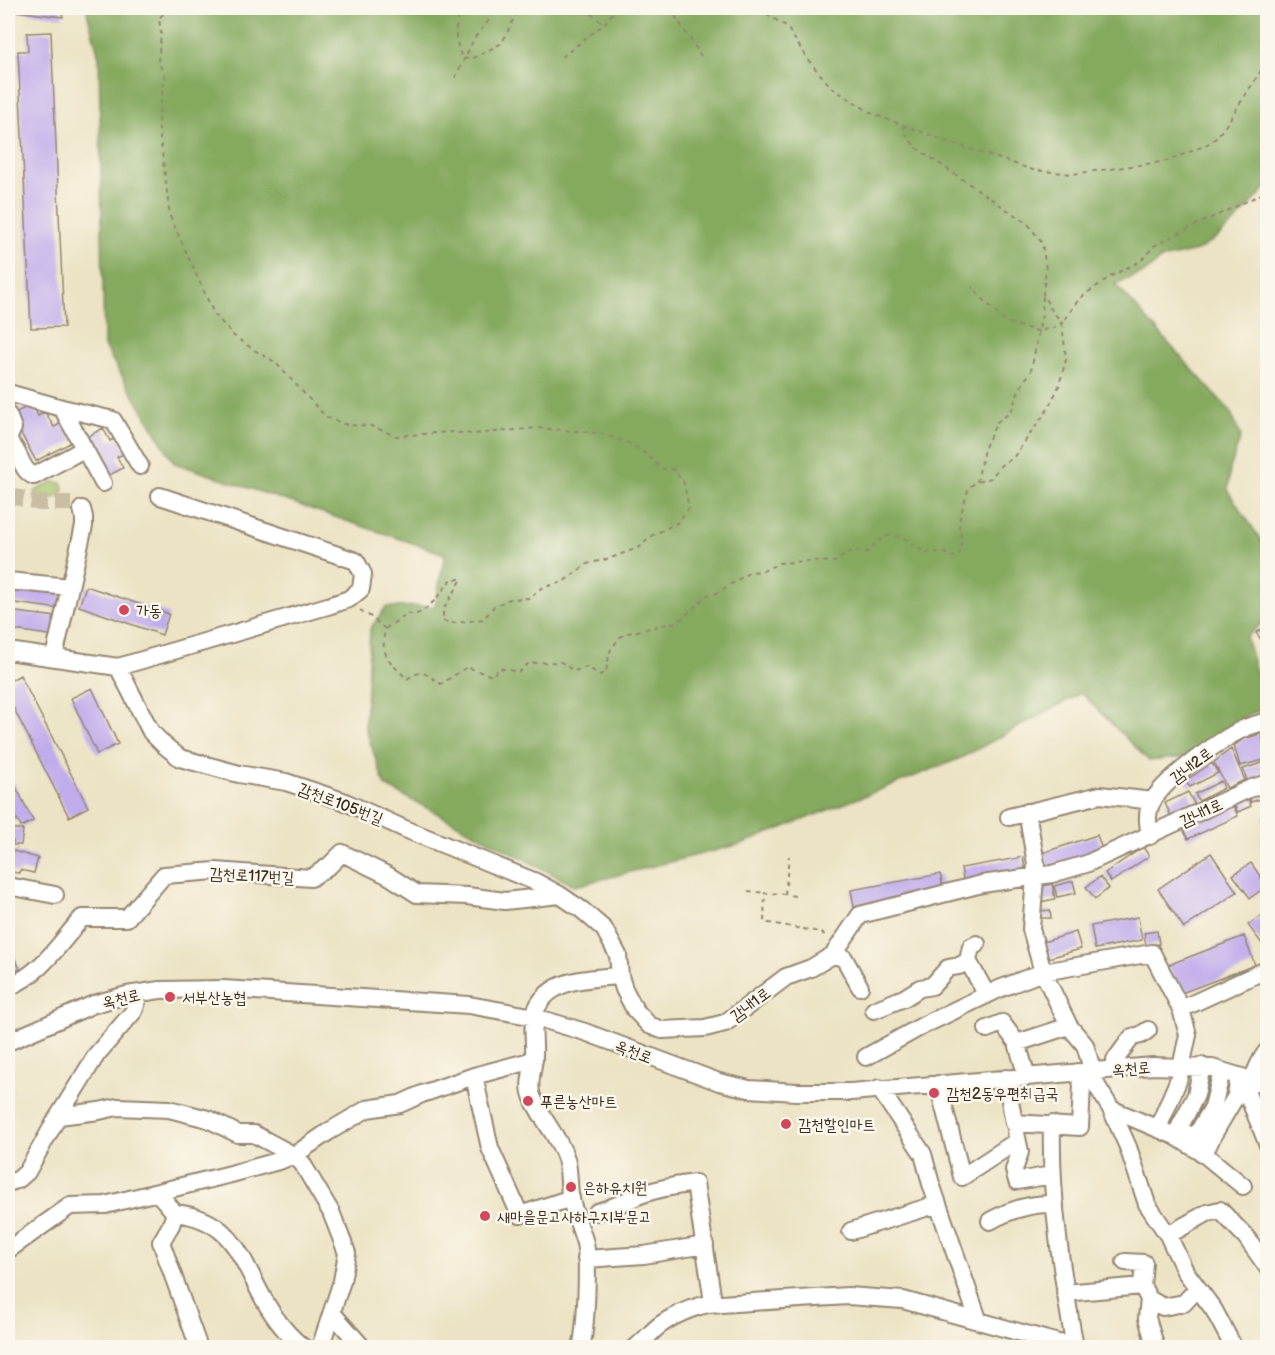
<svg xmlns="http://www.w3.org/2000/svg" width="1275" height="1355" font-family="'Balsamiq Sans','Poor Story',sans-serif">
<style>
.green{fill:#a7c36a;stroke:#717644;stroke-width:1.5}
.forest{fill:#85a95e;stroke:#606a3e;stroke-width:1.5}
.building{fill:#c0abeb}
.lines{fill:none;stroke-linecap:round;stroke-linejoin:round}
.minor-tunnel{stroke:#c9bea3;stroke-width:16;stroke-dasharray:16 8;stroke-linecap:butt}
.minor-casing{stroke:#948671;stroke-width:20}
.path{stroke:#948671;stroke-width:2;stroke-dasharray:4.5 4.5;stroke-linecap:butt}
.minor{stroke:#fff;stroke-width:16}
.poi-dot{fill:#d1495b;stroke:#fbf7ec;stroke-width:2}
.labels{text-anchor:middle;stroke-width:5;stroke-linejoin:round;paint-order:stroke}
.poi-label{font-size:16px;fill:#3b2a1e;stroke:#fbf7ec;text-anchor:start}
.street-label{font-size:16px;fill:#3b2a1e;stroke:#fbf7ec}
</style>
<rect width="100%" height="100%" fill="#fbf7ec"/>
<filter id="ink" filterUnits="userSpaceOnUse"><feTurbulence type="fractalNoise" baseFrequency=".0167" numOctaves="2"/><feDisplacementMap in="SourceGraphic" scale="12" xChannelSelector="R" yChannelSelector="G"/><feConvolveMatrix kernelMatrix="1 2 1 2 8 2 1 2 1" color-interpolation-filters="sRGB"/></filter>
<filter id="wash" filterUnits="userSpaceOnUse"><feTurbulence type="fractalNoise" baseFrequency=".008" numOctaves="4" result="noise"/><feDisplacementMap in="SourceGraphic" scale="24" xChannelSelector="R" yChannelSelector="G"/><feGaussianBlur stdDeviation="1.35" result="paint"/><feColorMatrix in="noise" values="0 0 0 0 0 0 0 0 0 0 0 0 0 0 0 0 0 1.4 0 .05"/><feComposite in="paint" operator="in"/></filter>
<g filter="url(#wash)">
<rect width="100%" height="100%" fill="#ece3c4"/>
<!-- green -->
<path class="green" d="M53,482L62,483L64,491C56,498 46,504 35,499L34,495L37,490Z"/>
<!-- forest -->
<path class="forest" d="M86,8H1267V187L1237,220L1218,237L1197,251L1161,259L1146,272L1115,284L1230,411L1241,436L1230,469L1228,491L1267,549V619L1246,637L1267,708L1250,714L1197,756L1149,761L1081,693L961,758L741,844L575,886L385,786L365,727L370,629L386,607L435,606L445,554L174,463L104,346L99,57Z"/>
<g id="blocks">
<!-- building -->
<path class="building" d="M8,8H60L63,17L8,10Z
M51,32L64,327L31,328L18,51H28L27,33Z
M32,404L38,416L45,412L54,427L64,422L74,441L36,461L11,415Z
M103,428L110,441L118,437L127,452L117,457L123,468L106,477L85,438Z
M8,584L62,591L60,609L8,602Z
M86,586L169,614L162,635L79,606Z
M8,611L57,617L55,636L8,629Z
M1268,625V648L1256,633Z
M20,675L88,807L69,817L8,697V682Z
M92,688L118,744L97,754L71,698Z
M1261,734L1268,759L1240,766L1234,746L1243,739Z
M1231,749L1245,780L1227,788L1214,762Z
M1265,762L1267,778L1247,780L1243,769Z
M1212,763L1218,773L1190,787L1185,781Z
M8,771L33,821L21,827L17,819L10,823L8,817Z
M1221,781L1224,788L1199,801L1195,794Z
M1264,791L1266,797L1251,802L1249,796Z
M1188,792L1195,805L1171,816L1165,803Z
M1247,796L1251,806L1238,812L1233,803Z
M1232,804L1238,816L1188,839L1182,827Z
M1263,816H1268V866H1266Z
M8,828L23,830L21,845H13V841L8,840Z
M1097,835L1103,852L1044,871L1039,854Z
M1143,847L1149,856L1111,882L1105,873Z
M10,850L38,858L34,873L20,870L19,873L11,872L13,862L8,861V851Z
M1211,853L1237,892L1184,928L1158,889Z
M1023,857L1026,874L964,885L961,868Z
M1251,863L1267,886L1250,898L1233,875Z
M940,874L944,891L854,907L851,890Z
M1100,877L1109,888L1095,899L1086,887Z
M1073,881L1076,893L1057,897L1054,886Z
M1052,884L1055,899L1040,902L1037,887Z
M1050,910L1051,918H1041L1040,911Z
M1261,916L1268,926V952L1248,925Z
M1138,917L1142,940L1095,949L1091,926Z
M1157,931L1159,944L1146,946L1144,933Z
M1076,932L1081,949L1048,958L1043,942Z
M1244,936L1255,965L1179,994L1168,965Z
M8,945L20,969L8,976Z"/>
</g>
</g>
<g filter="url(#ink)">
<use href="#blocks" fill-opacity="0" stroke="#948671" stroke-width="1.5"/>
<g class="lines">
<!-- minor-tunnel -->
<path class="minor-tunnel" d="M8,495L39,503H73L78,504L82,509"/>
<!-- minor casing -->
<g class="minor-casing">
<path id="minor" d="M8,393L62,408
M8,415L13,428L8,439
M8,441C20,449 20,471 34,476L84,449
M103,483L62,408L113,420L140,466
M8,581L70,587
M8,651L118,667L331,605L349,599L361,589L363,574L356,561L160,496
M54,657L84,526V517L82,509
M118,667L151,732L164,745L180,758L239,774L286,782L343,801L405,829L536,882L560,895L582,910L604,929L618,955L620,976
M1027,812L1036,864L1031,929L1043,972L1069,1026L1085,1045L1097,1086L1111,1109L1128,1147L1147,1204L1168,1235L1185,1271L1214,1310L1234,1348
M1009,817L1100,795L1153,801
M1150,836C1148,824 1146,814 1151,804C1162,780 1221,739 1245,728C1252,725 1260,723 1268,721
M8,886L55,895
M833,955L844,958L860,987
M968,961L987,995
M8,987C41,974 59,944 82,918H127L164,875L216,871L311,878L330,865L342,853L389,876L417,894L467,896L505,901L560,895
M1181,1009L1268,969
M874,1010L904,998L920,988L932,986L948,968L959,966L968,961L971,947L977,944
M987,1029L1002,1023L1017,1043L1027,1077
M8,1042L94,1004L127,995L160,990L223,989L469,1005L535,1017L585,1032L719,1082L749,1089L797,1092H851L1153,1066L1212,1068L1268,1085
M1017,1043L1069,1026
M1268,1050C1257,1062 1255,1078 1246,1091L1268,1145
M866,1057L924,1025L999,989L1043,972L1152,953L1181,1009L1188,1035L1178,1081L1158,1128
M534,1060L474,1076L490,1148L520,1215L571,1198
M1115,1069V1060L1132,1037L1141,1035L1148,1030
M1239,1076L1236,1096L1213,1135L1204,1154L1243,1186
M1006,1078L1014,1123L1080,1127L1082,1085L1078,1072
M938,1084L962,1177L1017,1141
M879,1088L923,1154L931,1184L978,1319
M1111,1109L1175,1136L1204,1154
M59,1116L99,1111L117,1107L169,1109L208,1119L238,1134H254L293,1155L302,1163L331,1212L347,1253L342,1281L320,1348
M1052,1124C1050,1199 1062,1274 1075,1348
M1016,1133L1020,1152L1014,1170L1017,1181L1052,1175
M1175,1136L1196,1095L1202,1066
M1186,1143L1188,1134L1195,1137L1213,1107L1222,1071
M8,1183L19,1179L27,1172L56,1120L97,1054L134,1011L140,993
M158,1193L175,1213L171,1225L161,1242L199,1348
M597,1212C610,1209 621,1203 633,1198C653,1189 674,1186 695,1183L713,1302
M175,1213C232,1219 240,1256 263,1298C273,1316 287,1335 304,1348
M990,1221C1011,1209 1031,1203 1055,1204
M851,1231L938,1204
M1168,1235L1207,1213L1220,1210L1246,1237L1268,1268
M8,1250L70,1206L105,1205L231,1174L282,1160L299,1152L328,1132L367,1109L400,1104L422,1094L474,1076
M586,1259L644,1255L705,1245
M1125,1262L1144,1263L1142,1286
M1065,1293L1142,1286L1149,1299L1147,1318L1156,1348
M1149,1299L1163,1307L1184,1303L1198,1288
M332,1313L363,1348
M581,1348C586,1329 589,1262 585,1243C581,1229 575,1215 571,1200C568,1187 570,1172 566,1159C559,1136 540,1118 532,1096C527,1084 534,1068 534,1055C535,1041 531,1024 536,1010C549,978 591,978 620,976L624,989L635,1010L649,1025L662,1030L705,1028L725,1023L786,977L811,968L833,955L860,915L982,884L1052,874L1086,864L1249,789L1268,783
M635,1348C644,1341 651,1332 660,1325C674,1315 704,1301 721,1304L848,1296L903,1300L1058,1343L1074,1344"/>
</g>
<!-- path -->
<path class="path" d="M170,8L159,18L161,34L158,61L165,75L158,121L170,216L214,314L234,336L254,350L275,362L326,417L347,425L371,426L396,436L450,432L474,434L537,428L599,433L631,444L650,457L660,469H673L684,483L689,508L677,523L649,537L640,547L611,558L587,564L563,582L541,588L530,598L510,599L494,606L484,619L454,623L443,621V610L462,579H452C442,590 423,621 408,613L385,629
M462,8C454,29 453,37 463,59L476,57L502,43L519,8
M584,8L604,24
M670,8L701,56
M732,8L758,9L786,26L809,61L832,88L873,114L949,142L1033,170L1073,174L1168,161L1206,145L1216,138L1226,125L1268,60
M562,57L604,24L617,8
M455,78L475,37L487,23L495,8
M903,125L906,134L915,147L1028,224L1042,243L1046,269L1043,294L1050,308L1062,323L1053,328L1038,331L1005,322L972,287
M977,482L984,449L997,422L1011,412L1019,390L1031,371L1042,314L1043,295
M360,610L371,617L385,629C380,656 389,661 407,679C423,668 426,674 441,684L467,667L492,676L499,668L519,672L529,663L561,662L574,671L587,667L600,675L606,671L610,651L620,637L628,633L677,622L692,610L707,595L717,593L750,572L763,571L779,563L809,561L835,562L851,551L867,552L877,542L890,535L904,538L925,553L944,552L950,557L959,556L962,541L959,529L960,517L969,487L977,482L991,478L1001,465L1013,458L1048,409L1059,386L1066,359L1062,323L1080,298L1111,276L1141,261L1154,246L1169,238L1268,191
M8,845L17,848
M748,891L765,893
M785,894L789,856
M795,896L785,894L765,893L764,922L820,932L828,937"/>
<!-- minor -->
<use href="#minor" class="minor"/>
</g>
</g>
<!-- markers -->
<g class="poi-dot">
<circle cx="124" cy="610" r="6"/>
<circle cx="170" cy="997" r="6"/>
<circle cx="934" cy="1093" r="6"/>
<circle cx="528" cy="1101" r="6"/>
<circle cx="786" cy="1124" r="6"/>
<circle cx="571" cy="1187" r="6"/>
<circle cx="485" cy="1216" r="6"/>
</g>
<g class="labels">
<!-- poi labels -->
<g class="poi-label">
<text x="136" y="616">가동</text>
<text x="182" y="1003">서부산농협</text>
<text x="946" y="1099">감천2동우편취급국</text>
<text x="540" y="1107">푸른농산마트</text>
<text x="798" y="1130">감천할인마트</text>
<text x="583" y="1193">은하유치원</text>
<text x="497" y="1222">새마을문고사하구지부문고</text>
</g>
<!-- street labels -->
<g class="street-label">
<text transform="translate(1191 765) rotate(-37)" y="6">감내2로</text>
<text transform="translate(341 803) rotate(21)" y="6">감천로105번길</text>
<text transform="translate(1201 812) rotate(-25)" y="6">감내1로</text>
<text transform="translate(252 875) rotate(3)" y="6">감천로117번길</text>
<text transform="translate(121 998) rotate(-13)" y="6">옥천로</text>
<text transform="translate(750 1004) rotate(-37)" y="6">감내1로</text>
<text transform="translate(634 1051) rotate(21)" y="6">옥천로</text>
<text transform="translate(1131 1068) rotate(-5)" y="6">옥천로</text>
</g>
</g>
<!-- margin -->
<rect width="1275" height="1355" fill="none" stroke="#fbf7ec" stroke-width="30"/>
</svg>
